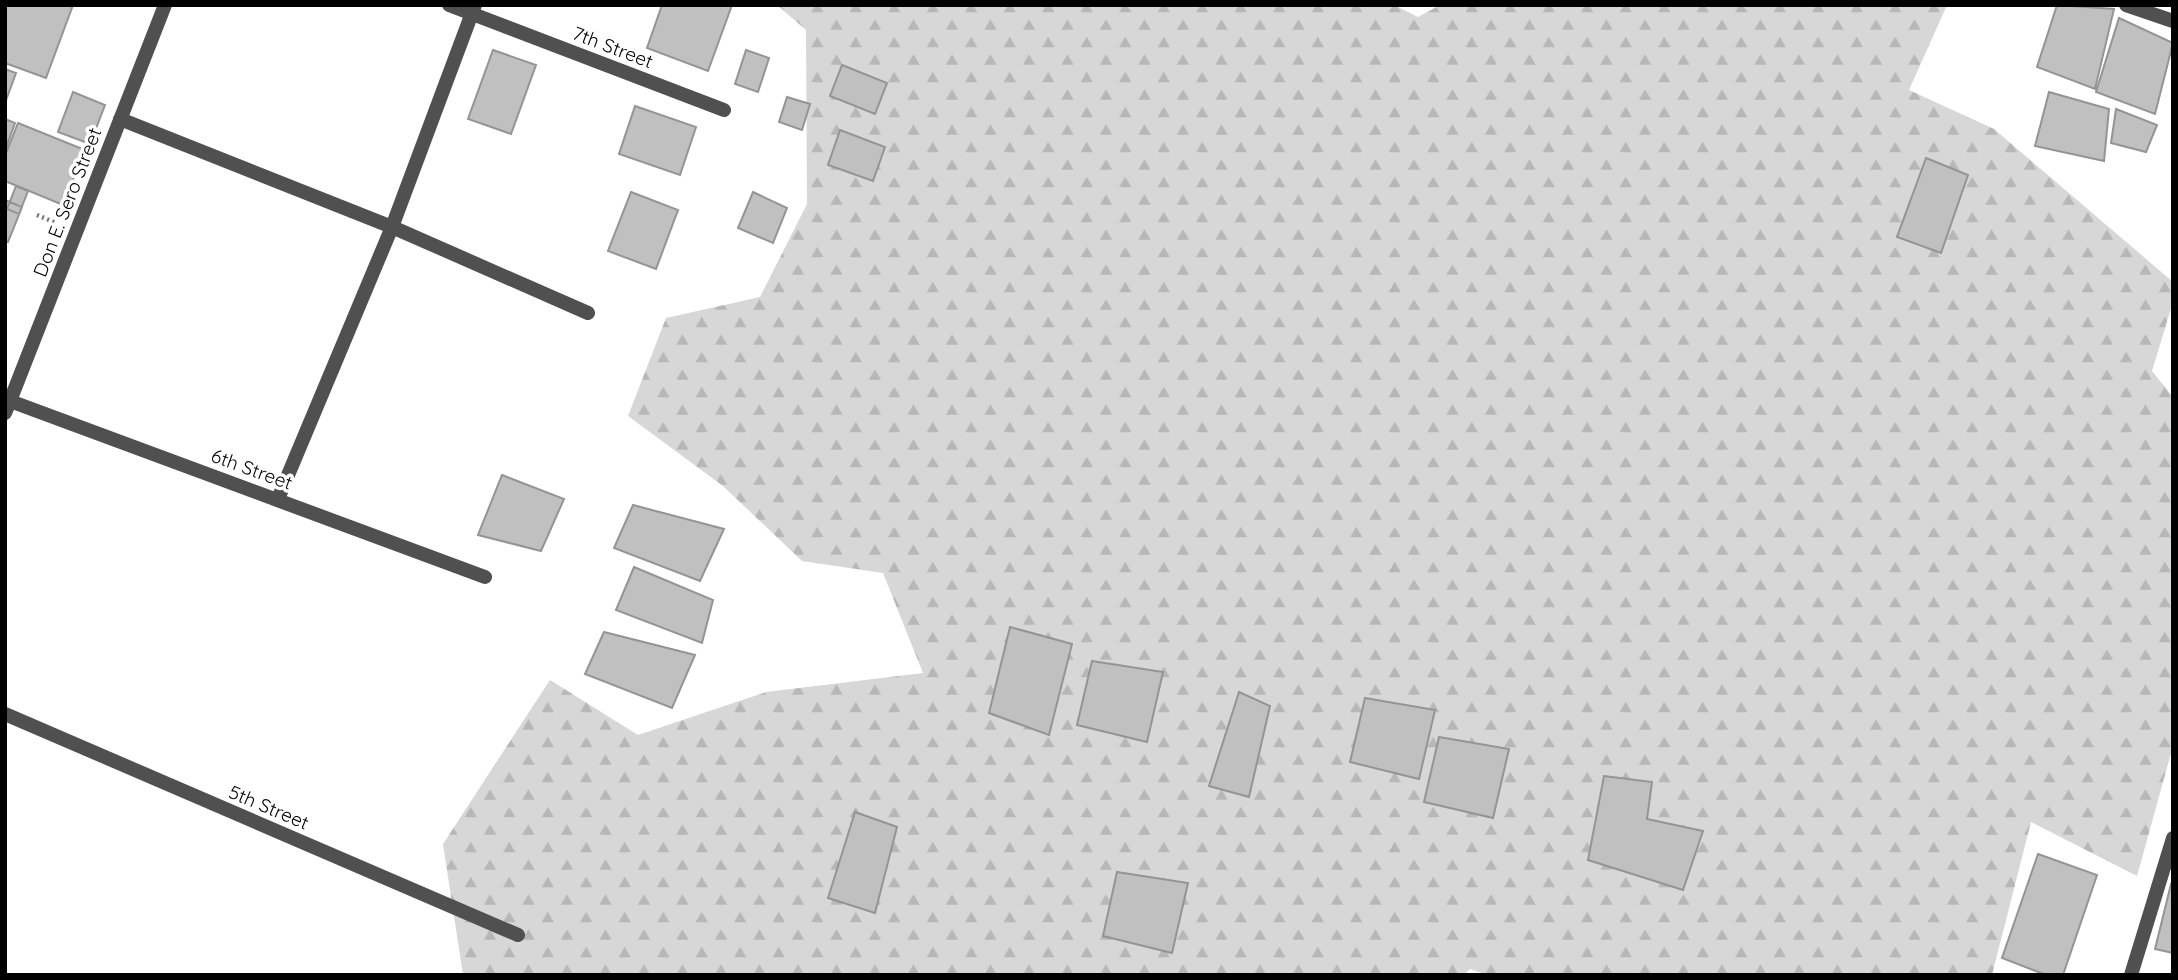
<svg xmlns="http://www.w3.org/2000/svg" width="2178" height="980" font-family="Quicksand,sans-serif">
<style>
.forest{fill:url(#forest-firs)}
.building{fill:#c0c0c0;stroke:#949494;stroke-width:2}
.lines{fill:none;stroke-linecap:round;stroke-linejoin:round}
.path{stroke:#727272;stroke-width:4.5;stroke-dasharray:2 3.5;stroke-linecap:butt}
.minor{stroke:#505050;stroke-width:14}
.tertiary{stroke:#505050;stroke-width:14}
.labels{text-anchor:middle;stroke-width:7;stroke-linejoin:round;paint-order:stroke}
.street-label{font-size:19px;fill:#000;stroke:#fff}
</style>
<defs>
<pattern id="forest-firs" width="22" height="20" patternUnits="userSpaceOnUse" patternTransform="scale(1.75)"><rect width="22" height="20" fill="#d7d7d7"/><path d="M5 1l3.5 6h-7zM16 11l3.5 6h-7z" fill="#b7b7b7"/></pattern>
</defs>
<rect width="100%" height="100%" fill="#fff"/>
<!-- forest -->
<path class="forest" d="M777,5H1394L1418,17L1440,5H1947L1909,90L1994,129L2173,282V302L2152,371L2173,397V746L2137,876L2031,822L1992,975H1487L1470,969L1464,975H463L443,844L550,680L638,735L766,692L923,673L883,573L802,561L723,486L628,416L666,318L760,297L807,204L806,30Z"/>
<!-- building -->
<path class="building" d="M5,5H73L46,78L5,63Z
M662,5H732L708,71L647,48Z
M2057,5L2114,9L2095,89L2037,67Z
M2119,18L2173,43L2155,114L2096,92Z
M493,50L536,65L511,134L468,119Z
M746,50L769,58L758,92L735,84Z
M842,65L887,83L875,114L830,96Z
M5,69L16,73L5,103Z
M73,92L105,105L90,144L58,132Z
M2049,92L2109,109L2104,161L2035,146Z
M787,97L810,104L802,130L779,122Z
M635,106L696,127L680,175L619,154Z
M2116,109L2157,125L2146,152L2111,143Z
M5,119L15,123L6,148H5Z
M18,123L85,150L63,205L5,181V156Z
M840,130L885,147L873,181L828,165Z
M1926,158L1968,175L1941,253L1897,237Z
M16,186L28,191L19,214L7,209Z
M631,192L678,210L656,269L608,251Z
M753,192L787,208L773,243L738,228Z
M5,200L22,207L8,242L5,241Z
M502,475L564,499L541,551L478,535Z
M633,505L724,529L700,581L614,548Z
M634,567L713,600L702,643L616,610Z
M1010,627L1072,644L1049,735L989,713Z
M604,632L695,655L672,708L585,674Z
M1092,661L1163,672L1147,742L1077,725Z
M1239,692L1270,706L1249,797L1209,786Z
M1365,698L1435,710L1419,779L1350,762Z
M1439,737L1509,749L1493,818L1424,802Z
M1604,776L1652,782L1647,819L1703,831L1683,890L1588,860Z
M855,812L897,827L875,913L828,898Z
M2038,854L2097,875L2063,975H2046L2002,958Z
M1117,872L1188,883L1172,953L1103,936Z
M2171,884H2173V953L2155,949Z"/>
<g class="lines">
<!-- path -->
<path class="path" d="M37,215L56,223"/>
<!-- minor -->
<path class="minor" d="M165,5L10,401L485,577
M449,5L724,110
M2126,5L2173,21
M120,119L392,227L588,313
M278,499L392,227L475,5
M5,714L518,935
M2131,975L2173,838"/>
<!-- tertiary -->
<path class="tertiary" d="M5,400L10,401L5,413"/>
</g>
<g class="labels">
<!-- street labels -->
<g class="street-label">
<text transform="translate(613 47) rotate(21)" y="7">7th Street</text>
<text transform="translate(67 202) rotate(-69)" y="7">Don E. Sero Street</text>
<text transform="translate(252 469) rotate(20)" y="7">6th Street</text>
<text transform="translate(269 807) rotate(23)" y="7">5th Street</text>
</g>
</g>
<!-- border -->
<rect width="2178" height="980" fill="none" stroke="#000000" stroke-width="14"/>
</svg>
